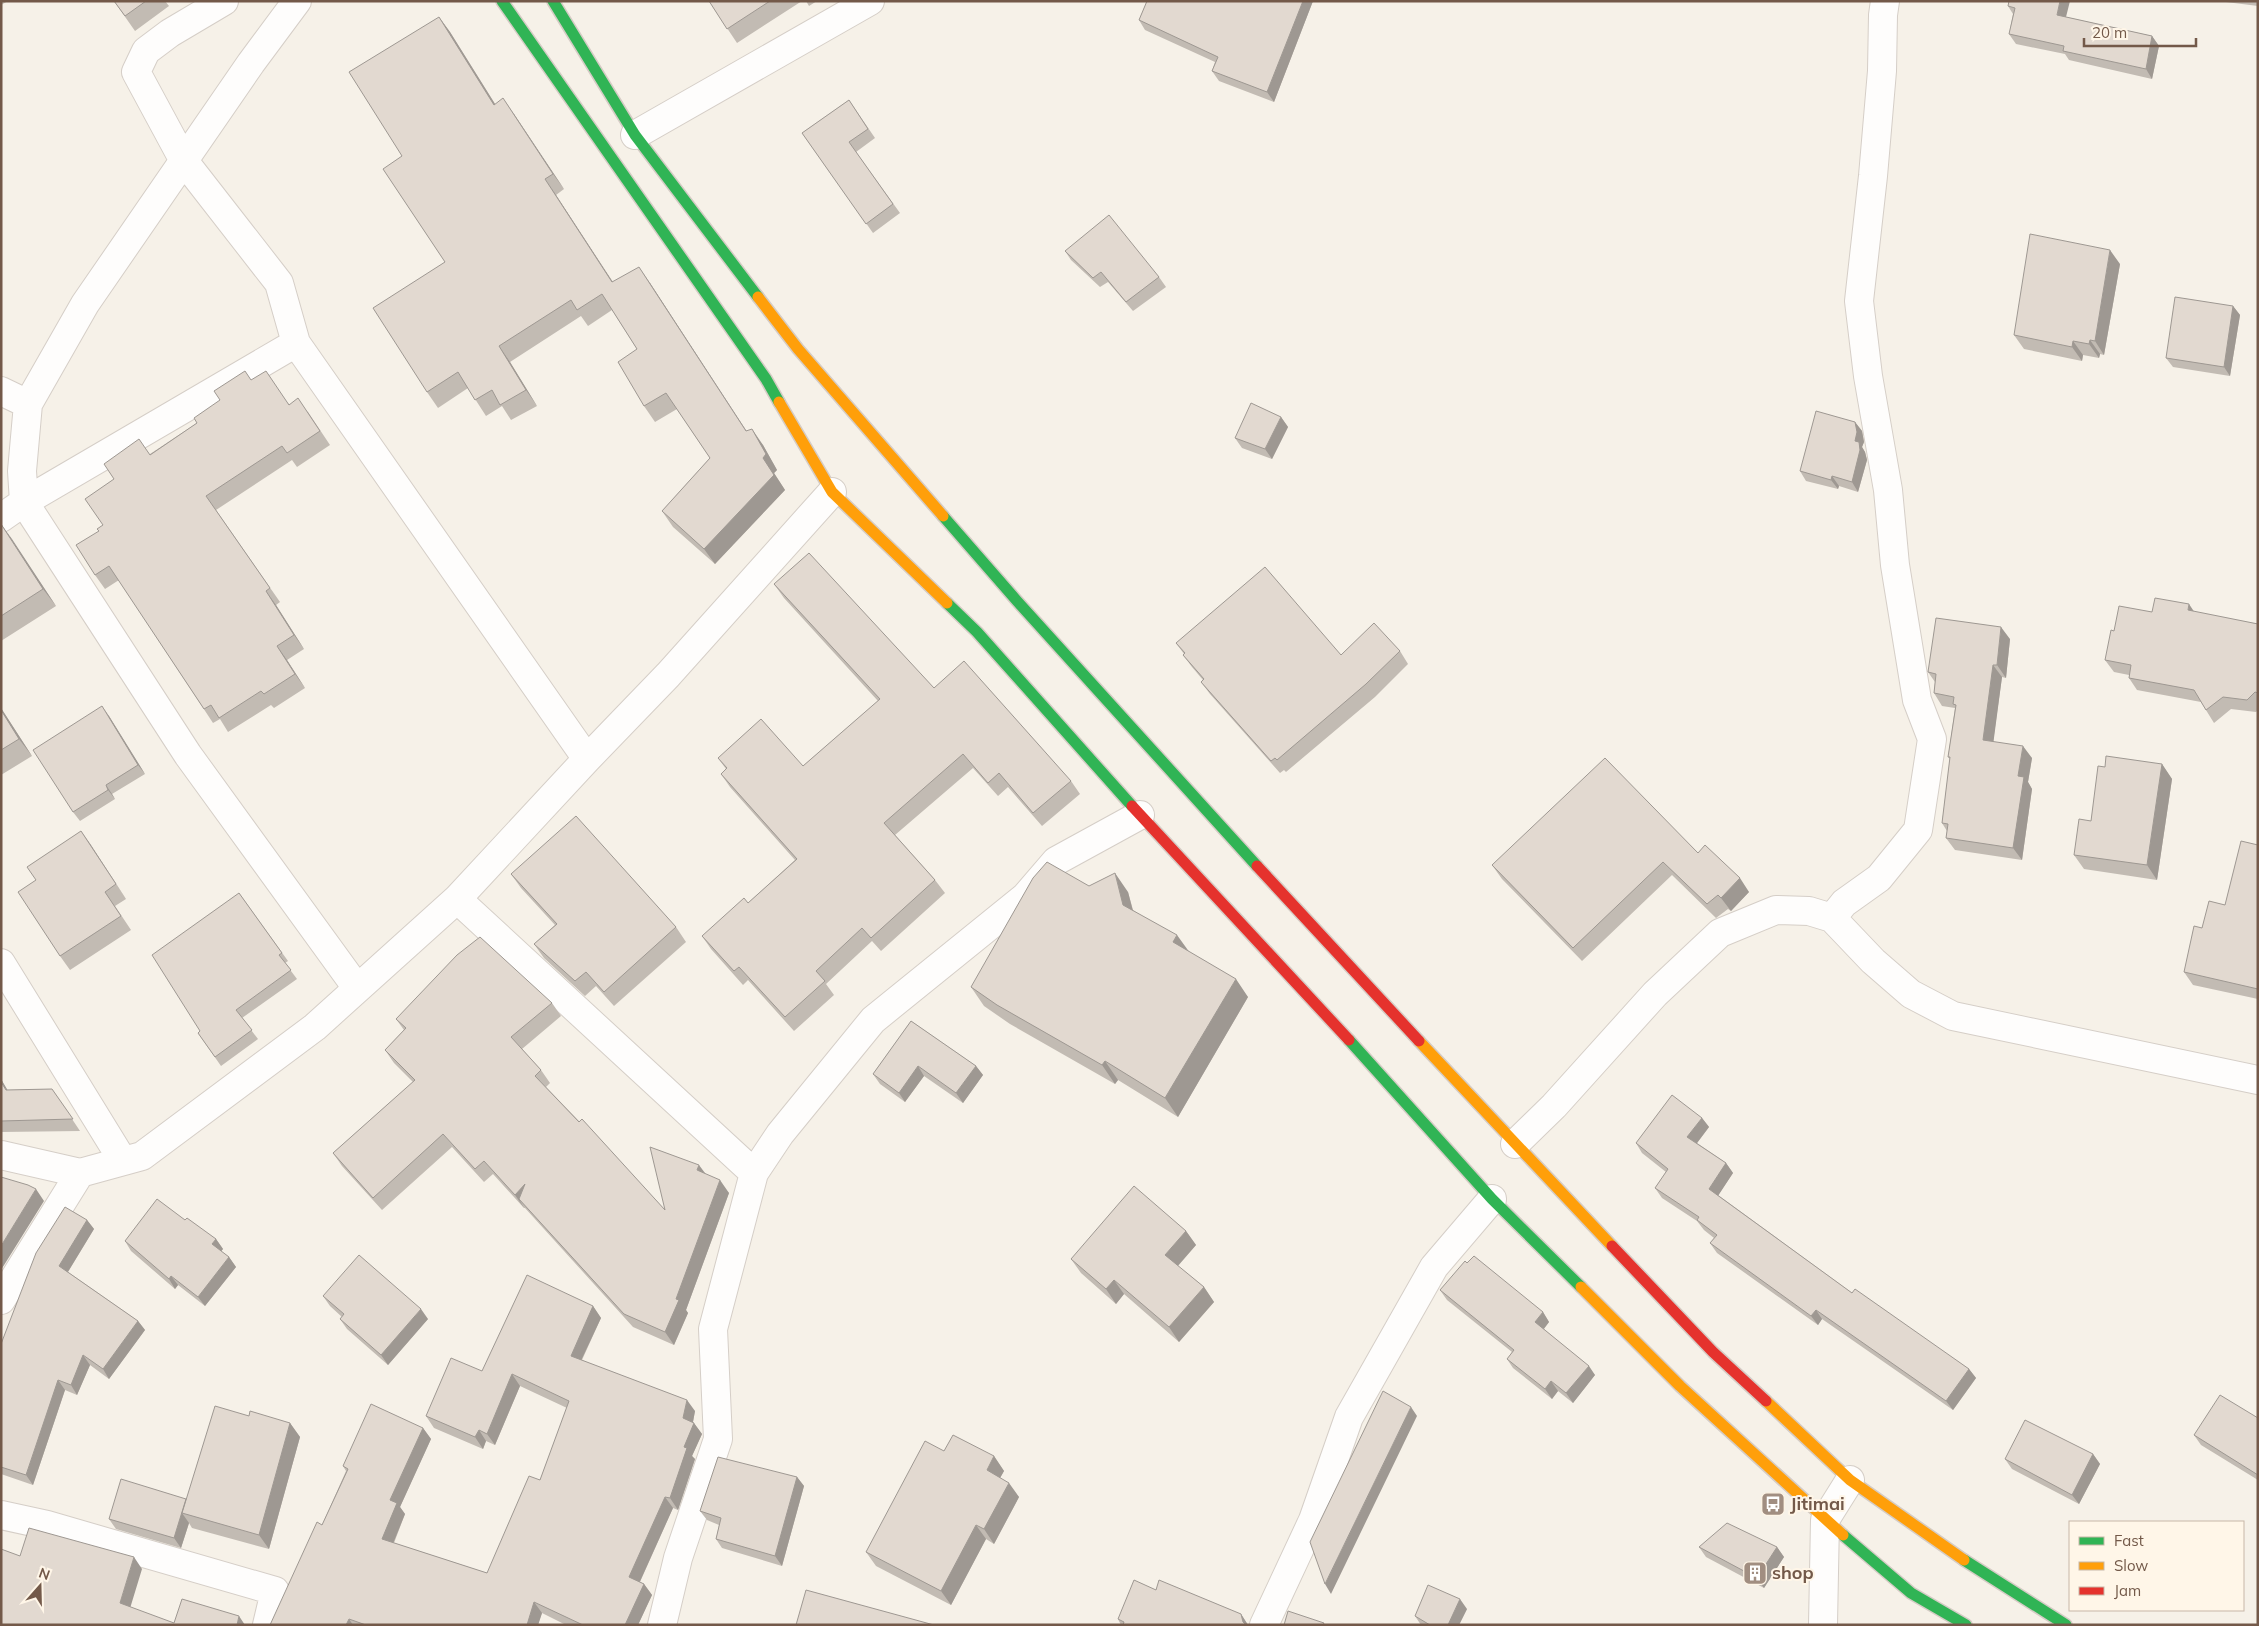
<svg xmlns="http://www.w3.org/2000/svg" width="2259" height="1626" font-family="Mulish,sans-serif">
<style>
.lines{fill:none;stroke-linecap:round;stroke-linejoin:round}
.street-casing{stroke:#d5cec7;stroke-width:30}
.fast-casing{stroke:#d5ccc5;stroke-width:14}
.slow-casing{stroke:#d5ccc5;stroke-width:14}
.jam-casing{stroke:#d5ccc5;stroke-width:14}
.street{stroke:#fefdfc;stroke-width:28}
.fast{stroke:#30b455;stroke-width:11}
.slow{stroke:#ff9f0a;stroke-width:11}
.jam{stroke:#e5322d;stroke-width:11}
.wall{fill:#c2bbb3}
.shaded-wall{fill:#9e9892}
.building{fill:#e2d9d0;stroke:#9e9892}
.labels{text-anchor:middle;stroke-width:4;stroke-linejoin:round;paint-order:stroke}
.poi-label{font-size:18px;font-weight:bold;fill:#735949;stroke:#fff6e8;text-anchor:start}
</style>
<rect width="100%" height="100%" fill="#f6f1e8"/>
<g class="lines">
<!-- street casing -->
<g class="street-casing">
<path id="street" d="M224,1L170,33L146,51L136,72L184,161L279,283L296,343L587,759
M635,135L870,1
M296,343L24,502L188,755L357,988
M1,391L28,404
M1,518L24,502L22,471L28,404L85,304L251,63L297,1
M457,899L754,1173
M1832,918L1873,961L1911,994L1953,1016L2258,1080
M1,963L123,1161
M1515,1144L1554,1106L1655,994L1720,933L1776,910L1809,911L1832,918L1844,903L1879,878L1918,830L1932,739L1917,700L1895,565L1888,490L1868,376L1859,301L1873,176L1882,71L1883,15L1885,1
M1,1155L80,1173L142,1156L315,1027L457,899L587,759L668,675L832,492
M1,1300L80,1173
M1,1515L47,1525L275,1591L267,1625
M662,1625L678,1558L718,1439L713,1329L754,1173L780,1134L873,1020L1025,897L1056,861L1140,815
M1264,1625L1313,1520L1349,1417L1434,1267L1492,1199
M1823,1625L1825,1520L1850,1480"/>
</g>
<!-- fast casing -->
<g class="fast-casing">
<path id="fast" d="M502,1L766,379L779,402
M553,1L635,135L758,297
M943,516L1017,601L1257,866
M947,603L977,632L1132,806
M1349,1040L1492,1199L1581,1287
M1843,1535L1911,1593L1966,1625
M1964,1560L2066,1625"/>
</g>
<!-- slow casing -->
<g class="slow-casing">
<path id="slow" d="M758,297L798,349L943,516
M779,402L832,492L947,603
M1419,1041L1612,1246
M1581,1287L1680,1386L1843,1535
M1766,1401L1850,1480L1964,1560"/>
</g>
<!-- jam casing -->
<g class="jam-casing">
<path id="jam" d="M1132,806L1349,1040
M1257,866L1419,1041
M1612,1246L1713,1352L1766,1401"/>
</g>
<!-- street -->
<use href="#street" class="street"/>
<!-- fast -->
<use href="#fast" class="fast"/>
<!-- slow -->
<use href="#slow" class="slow"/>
<!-- jam -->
<use href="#jam" class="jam"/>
</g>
<!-- wall -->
<path class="wall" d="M1,1H8L1,5Z
M114,1H165L169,6L135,31Z
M709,1H802L737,43Z
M806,1H817L809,6Z
M1147,1H1313L1274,102L1219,81L1212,71L1215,62L1145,30L1139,20Z
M2226,1H2258V6L2226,2Z
M2008,6L2066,17L2152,36L2159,46L2152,79L2069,60L2065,54L2016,44L2009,34L2013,14Z
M439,17L450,32L495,104L514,114L564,189L556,195L613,282L650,283L746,431L763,445L777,470L774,473L785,490L715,564L673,527L662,511L710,458L677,409L655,422L644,406L637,349L612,310L588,326L581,316L510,362L537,406L511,420L502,406L486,416L468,388L438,408L427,392L445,262L402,156Z
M849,100L875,138L856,152L900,213L873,233L802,133Z
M1065,251L1159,277L1166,287L1133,311L1108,282L1100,287L1071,260Z
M2120,264L2104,355L2100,354L2099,358L2083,355L2082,361L2024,349L2014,335Z
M2233,306L2240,315L2230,376L2173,367L2166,358Z
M251,380L289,404L308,412L330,445L297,467L292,460L216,510L280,602L276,605L304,649L287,660L305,688L274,708L271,705L228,732L220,719L213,723L119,580L105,589L95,575L99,531L103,525L150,454L197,423Z
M1281,417L1288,427L1272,459L1242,448L1235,438Z
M1855,422L1862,431L1864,442L1862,447L1865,452L1867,460L1858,492L1839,486L1838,489L1806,481L1800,471Z
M1,524L56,606L1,641Z
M774,584L934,688L1071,781L1080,794L1042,826L1008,787L998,796L973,768L895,835L935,880L945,893L881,951L872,941L826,984L834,995L794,1031L748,980L743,985L711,949L702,936L748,903L795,860L730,787L721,774L726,769L718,758L803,766L878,701L784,598Z
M2152,612H2194L2258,624V710L2256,712L2231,709L2214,723L2201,702L2137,690L2129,678V675L2114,672L2105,660L2114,631Z
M2010,639L2006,678L2002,677L1993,742L2032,758L2028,782L2032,789L2022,860L1955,850L1946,838L1947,831L1942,823L1950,759L1948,757L1955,708L1942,706L1934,693L1935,682L1928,672Z
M1176,643L1341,655L1400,651L1408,664L1375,697L1286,772L1284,770L1280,773L1210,694L1201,682L1203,680L1192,667L1183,655L1184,654Z
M1,708L32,756L1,775Z
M109,716L145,774L112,794L115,799L80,821L73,812Z
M2162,764L2172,779L2157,880L2084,869L2074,855L2091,821L2105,767Z
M81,831L126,899L115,906L131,930L70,970L60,956L36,880Z
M2258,845V999L2193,985L2184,972L2202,928L2225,905Z
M1698,853L1749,892L1731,911L1728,909L1716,918L1672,875L1582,961L1502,879L1492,865Z
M511,874L676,927L686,942L614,1006L596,986L585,996L544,958L534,944L555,925L521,888Z
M1089,886L1128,892L1133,910L1248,997L1178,1117L1118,1080L1115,1084L1010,1024L984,1006L971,987Z
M239,893L288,961L285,963L297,979L242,1018L258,1039L221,1066L198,1033L200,1031Z
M552,1003L561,1016L522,1049L541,1070L550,1083L546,1087L665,1210L705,1174L729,1193L686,1310L688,1313L674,1345L633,1327L525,1208H524L493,1174L484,1182L452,1147L382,1210L342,1166L333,1153L413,1082L394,1063L385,1050L404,1030L396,1019Z
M911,1021L976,1066L983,1075L963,1103L924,1076L905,1102L880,1084L873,1074Z
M1,1079L7,1090L52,1089L80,1131L1,1132Z
M1702,1118L1709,1127L1697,1143L1726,1163L1733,1173L1718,1195L1852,1293L1969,1369L1976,1378L1953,1410L1822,1319L1818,1325L1717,1253L1710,1243L1714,1238L1704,1230L1697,1221L1662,1198L1655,1188L1666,1172L1642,1153L1636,1143Z
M87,1220L94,1229L68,1272L138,1321L145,1330L109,1379L90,1365L77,1395L65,1390L33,1485L1,1474V1344Z
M185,1220L216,1239L223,1249L221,1251L229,1257L236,1267L205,1306L178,1285L175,1289L131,1251L125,1241Z
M1186,1231L1196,1245L1178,1266L1204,1287L1214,1302L1179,1342L1124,1294L1116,1304L1081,1273L1071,1259Z
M1467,1263L1543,1312L1549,1322L1544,1329L1595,1375L1573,1403L1558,1391L1552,1399L1513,1368L1507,1359L1512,1352L1447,1300L1440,1290Z
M323,1296L428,1319L388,1365L347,1329L340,1319L342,1317L330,1306Z
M593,1306L601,1318L582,1360L695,1411L693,1422L702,1434L692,1456L695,1459L678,1510L673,1508L640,1582L644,1584L652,1595L638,1625H566L542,1613L538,1625H270L322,1525L346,1471L343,1466L423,1428L431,1439L400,1507L405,1514L394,1543L487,1573L540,1480L567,1408L520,1386L495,1445L486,1441L483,1449L434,1428L426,1416L482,1371Z
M249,1416L290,1423L300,1437L269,1549L192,1528L189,1523L181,1548L116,1529L109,1519L186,1499Z
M2258,1418V1480L2201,1445L2194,1435Z
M944,1451L994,1456L1004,1471L1000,1478L1019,1497L994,1544L986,1539L951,1605L876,1566L866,1552Z
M2093,1454L2100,1464L2079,1504L2012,1469L2005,1459Z
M797,1477L804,1486L782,1566L722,1548L716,1539L719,1525L707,1520L700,1511Z
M1699,1547H1777L1784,1557L1764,1588L1706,1557Z
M1156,1590L1241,1614L1248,1625H1121L1118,1619Z
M1467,1609L1459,1625H1421L1415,1616Z"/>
<!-- shaded-wall -->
<path class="shaded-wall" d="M1303,1H1313L1274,102L1267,92Z
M2060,1H2070L2064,25L2057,15Z
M439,17L450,32L505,120L494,105Z
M2152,36L2159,46L2152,79L2146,69Z
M503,98L514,114L564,189L553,174Z
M545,179L556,195L623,298L612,282Z
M2110,250L2120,264L2104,355L2095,341Z
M639,267L650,283L757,447L746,431Z
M2233,306L2240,315L2230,376L2224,367Z
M2090,340L2100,354L2099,358L2089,344Z
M2073,341L2083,355L2082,361L2072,347Z
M499,346L510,362L537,406L526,390Z
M1281,417L1288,427L1272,459L1265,449Z
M1855,422L1862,431L1864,442L1862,447L1865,452L1867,460L1858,492L1852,482Z
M752,429L763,445L777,470L774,473L785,490L715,564L704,549L763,458Z
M1832,476L1839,486L1838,489L1831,480Z
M1,524L12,539L56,606L43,589Z
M266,591L276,605L304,649L294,635Z
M2189,604L2197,616L2188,610Z
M2001,627L2010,639L2006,678L1997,665Z
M277,646L287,660L305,688L295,674Z
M1993,665L2002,677L1992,753L1983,740Z
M102,706L109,716L145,774L138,765Z
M1,708L32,756L19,739L1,710Z
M2023,746L2032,758L2028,782L2032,789L2022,860L2013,848L2018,776Z
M2162,764L2172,779L2157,880L2147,865Z
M106,785L112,794L115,799L108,790Z
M81,831L91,845L126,899L116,884Z
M1115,873L1128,892L1136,923L1123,905Z
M1740,878L1749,892L1731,911L1721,898Z
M1177,935L1190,953L1173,942Z
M1236,979L1248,997L1178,1117L1165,1098Z
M1105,1061L1118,1080L1115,1084L1102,1065Z
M918,1066L924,1076L905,1102L899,1093Z
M976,1066L983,1075L963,1103L956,1093Z
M1,1079L14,1101L1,1082Z
M1702,1118L1709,1127L1694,1147L1687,1137Z
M1726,1163L1733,1173L1716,1199L1709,1189Z
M699,1165L708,1177L697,1170Z
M720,1180L729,1193L686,1310L688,1313L674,1345L665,1332L676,1299Z
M525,1184L519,1199L524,1208L515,1195Z
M36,1189L44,1201L1,1270V1246Z
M87,1220L94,1229L66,1275L59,1266Z
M1186,1231L1196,1245L1175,1269L1165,1255Z
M216,1239L223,1249L219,1254L212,1244Z
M229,1257L236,1267L205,1306L198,1297Z
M171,1276L178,1285L175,1289L169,1279Z
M1114,1280L1124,1294L1116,1304L1106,1289Z
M1204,1287L1214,1302L1179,1342L1169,1327Z
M593,1306L601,1318L578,1367L571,1356Z
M421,1309L428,1319L388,1365L381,1355Z
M1816,1310L1822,1319L1818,1325L1811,1316Z
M1543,1312L1549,1322L1542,1331L1535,1322Z
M138,1321L145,1330L109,1379L103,1369Z
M83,1355L90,1365L77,1395L71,1385Z
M1589,1366L1595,1375L1573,1403L1566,1393Z
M1969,1369L1976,1378L1953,1410L1946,1401Z
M512,1374L520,1386L495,1445L487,1434Z
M58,1380L65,1390L33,1485L26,1475Z
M1551,1381L1558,1391L1552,1399L1545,1389Z
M687,1400L695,1411L692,1427L694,1423L702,1434L692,1456L695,1459L678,1510L670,1498L684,1447L683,1418Z
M1411,1407L1417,1416L1331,1594L1325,1584Z
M290,1423L300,1437L269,1549L259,1535Z
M423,1428L431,1439L400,1507L405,1514L390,1551L382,1539L390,1500Z
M479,1430L486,1441L483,1449L475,1437Z
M2093,1454L2100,1464L2079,1504L2072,1495Z
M994,1456L1004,1471L996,1485L987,1470Z
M797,1477L804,1486L782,1566L775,1556Z
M1009,1483L1019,1497L994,1544L984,1529Z
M665,1497L673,1508L637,1588L629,1577Z
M186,1499L182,1513L189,1523L181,1548L174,1538Z
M976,1525L986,1539L951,1605L941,1591Z
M1777,1547L1784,1557L1764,1588L1757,1578Z
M134,1557L142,1569L128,1615L120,1603Z
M644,1584L652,1595L638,1625H625Z
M1460,1599L1467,1609L1459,1625H1448Z
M534,1602L542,1613L538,1625H527Z
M1241,1614L1248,1625H1245L1243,1622Z
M239,1616L245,1625H237Z
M349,1619L353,1625H346Z"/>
<!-- building -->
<path class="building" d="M114,1H146L125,16Z
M709,1H770L727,29Z
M1147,1H1303L1267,92L1212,71L1218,57L1139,20Z
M2009,1H2060L2057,15L2152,36L2146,69L2063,51L2064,46L2009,34L2015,8L2008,6Z
M439,17L494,105L503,98L553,174L545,179L612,282L639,267L746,431L752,429L766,454L763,458L774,475L704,549L662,511L710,458L666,393L644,406L618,362L637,349L602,294L577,310L571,300L499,346L526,390L500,405L492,390L475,400L458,372L427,392L373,308L445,262L383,169L402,156L349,72Z
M849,100L868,129L849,142L893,204L866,224L802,133Z
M1109,215L1159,277L1126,302L1101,272L1093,278L1065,251Z
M2030,234L2110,250L2095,341L2090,340L2089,344L2073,341L2072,347L2014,335Z
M2175,297L2233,306L2224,367L2166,358Z
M245,371L251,380L266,371L289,405L298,398L320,431L287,453L282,446L206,496L270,588L266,591L294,635L277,646L295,674L264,694L261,691L219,718L211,705L204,709L109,566L95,575L76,545L99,531L97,529L103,525L85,499L114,479L104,464L139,439L150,455L197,423L194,418L220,400L214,391Z
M1251,403L1281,417L1265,449L1235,438Z
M1816,411L1855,422L1857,432L1855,441L1859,442L1860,450L1852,482L1832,476L1831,480L1800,471Z
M1,524L43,589L1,616Z
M809,553L934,688L964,661L1071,781L1033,813L999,773L988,783L963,754L884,823L935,880L871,938L862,928L816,971L825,981L785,1017L739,967L734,971L702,936L744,898L748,903L797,859L721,774L727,768L718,758L761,719L803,766L880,699L774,584Z
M1265,567L1341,655L1374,623L1400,651L1366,684L1277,760L1275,758L1271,761L1201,682L1204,679L1183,655L1185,653L1176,643Z
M2155,598L2189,604L2188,610L2258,624V693L2255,692L2247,700L2223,697L2206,710L2194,690L2129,678L2131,665L2105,660L2111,630L2114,631L2119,606L2152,612Z
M1936,618L2001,627L1997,665H1993L1983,740L2023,746L2018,776L2024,777L2013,848L1946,838L1948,824L1942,823L1950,757H1948L1956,705L1953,704L1954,697L1934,693L1936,674L1928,672Z
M102,706L138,765L106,785L108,790L73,812L33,750Z
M1,710L19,739L1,750Z
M2106,756L2162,764L2147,865L2074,855L2079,819L2091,821L2098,766L2105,767Z
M1605,758L1698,853L1705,845L1740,878L1721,898L1718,895L1707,904L1663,862L1573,948L1492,865Z
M576,816L676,927L604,992L586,972L575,981L534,944L557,924L511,874Z
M81,831L116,884L105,892L121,916L60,956L18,892L36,880L27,867Z
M2241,841L2258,845V989L2184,972L2194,926L2202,928L2209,901L2225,905Z
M1047,862L1089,886L1115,873L1123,905L1177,935L1173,942L1236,979L1165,1098L1105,1061L1102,1065L997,1005L971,987L1033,878Z
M239,893L282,953L279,955L291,970L236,1010L252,1030L215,1057L198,1033L200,1031L152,955Z
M480,937L552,1003L511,1037L541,1070L535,1076L579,1122L582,1119L665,1210L650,1147L699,1165L697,1170L720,1180L676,1299L679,1300L665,1332L624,1314L519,1199L525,1184L515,1195L484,1161L475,1169L443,1134L373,1198L333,1153L415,1080L385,1050L406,1028L396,1019L457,955Z
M911,1021L976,1066L956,1093L918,1066L899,1093L873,1074Z
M1,1082L6,1090L52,1089L73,1119L1,1121Z
M1672,1095L1702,1118L1687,1137L1726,1163L1709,1189L1852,1293L1855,1289L1969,1369L1946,1401L1816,1310L1811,1316L1710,1243L1717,1235L1697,1220L1699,1217L1655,1188L1668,1169L1636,1143Z
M1,1177L28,1185L36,1189L1,1246Z
M1134,1186L1186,1231L1165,1255L1204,1287L1169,1327L1114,1280L1106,1289L1071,1259Z
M157,1199L185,1220L187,1218L216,1239L212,1244L229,1257L198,1297L171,1276L169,1279L125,1241Z
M65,1207L87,1220L59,1266L138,1321L103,1369L83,1355L71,1385L58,1380L26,1475L1,1467V1344L36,1253Z
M359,1255L421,1309L381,1355L340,1319L344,1314L323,1296Z
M1474,1256L1543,1312L1535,1322L1589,1366L1566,1393L1551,1381L1545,1389L1507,1359L1514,1350L1440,1290L1465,1261L1467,1263Z
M527,1275L593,1306L571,1356L687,1400L683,1418L694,1423L684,1447L687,1448L670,1498L665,1497L629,1577L644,1584L625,1625H583L534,1602L527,1625H366L349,1619L346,1625H270L317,1522L322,1525L348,1469L343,1466L371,1404L423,1428L390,1500L397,1503L382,1539L487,1573L529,1476L540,1480L569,1401L512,1374L487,1434L479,1430L475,1437L426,1416L451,1358L482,1371Z
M1383,1391L1411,1407L1325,1584L1310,1542Z
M2220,1395L2258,1418V1475L2194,1435Z
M215,1406L249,1416L250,1411L290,1423L259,1535L182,1513Z
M2025,1420L2093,1454L2072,1495L2005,1459Z
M953,1435L994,1456L987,1470L1009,1483L984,1529L976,1525L941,1591L866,1552L925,1441L944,1451Z
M718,1457L797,1477L775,1556L716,1539L721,1518L700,1511Z
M121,1479L186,1499L174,1538L109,1519Z
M1727,1523L1777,1547L1757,1578L1699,1547Z
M29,1528L134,1557L120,1603L174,1623L182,1599L239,1616L237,1625H1V1549L20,1556Z
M1134,1580L1156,1590L1159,1580L1241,1614L1243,1622L1246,1625H1123L1124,1622L1118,1619Z
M1428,1585L1460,1599L1448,1625H1430L1415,1616Z
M806,1590L934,1625H796Z
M1288,1611L1324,1623L1323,1625H1284Z"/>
<!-- icons -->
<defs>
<g id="bus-square" transform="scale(1.25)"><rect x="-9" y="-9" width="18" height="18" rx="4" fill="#a18e81" stroke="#fff6e8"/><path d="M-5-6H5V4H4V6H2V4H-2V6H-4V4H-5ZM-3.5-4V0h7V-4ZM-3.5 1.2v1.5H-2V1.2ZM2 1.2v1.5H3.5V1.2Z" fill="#fff"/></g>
<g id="building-square" transform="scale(1.25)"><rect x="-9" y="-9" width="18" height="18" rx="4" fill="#a18e81" stroke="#fff6e8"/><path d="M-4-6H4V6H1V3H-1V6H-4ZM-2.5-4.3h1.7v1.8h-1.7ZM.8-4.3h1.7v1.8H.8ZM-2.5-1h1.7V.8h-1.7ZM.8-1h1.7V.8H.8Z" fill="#fff"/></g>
</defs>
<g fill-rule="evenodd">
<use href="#bus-square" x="1773" y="1504"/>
<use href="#building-square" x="1755" y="1573"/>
</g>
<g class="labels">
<!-- poi labels -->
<g class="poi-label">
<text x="1790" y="1510">Jitimai</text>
<text x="1772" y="1579">shop</text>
</g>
</g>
<!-- border -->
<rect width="2259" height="1626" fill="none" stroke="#735949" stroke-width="5"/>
<!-- legend -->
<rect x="2069" y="1521" width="175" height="90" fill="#fff6e8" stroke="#c7b7a8"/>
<rect x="2079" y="1537" width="25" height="8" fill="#30b455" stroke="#c7b7a8"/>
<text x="2114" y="1546" font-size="15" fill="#735949">Fast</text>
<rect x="2079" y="1562" width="25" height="8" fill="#ff9f0a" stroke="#c7b7a8"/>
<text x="2114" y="1571" font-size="15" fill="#735949">Slow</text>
<rect x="2079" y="1587" width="25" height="8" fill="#e5322d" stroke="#c7b7a8"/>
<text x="2114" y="1596" font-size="15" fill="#735949">Jam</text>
<!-- north arrow -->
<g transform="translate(40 1586) rotate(20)" stroke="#fff6e8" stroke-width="4" paint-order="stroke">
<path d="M0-4L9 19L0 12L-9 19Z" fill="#735949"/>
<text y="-8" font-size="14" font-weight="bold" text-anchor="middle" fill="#735949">N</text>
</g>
<!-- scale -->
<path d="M2084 38v8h112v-8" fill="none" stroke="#735949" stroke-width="2.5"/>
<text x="2092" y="38" font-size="15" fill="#735949" stroke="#fff6e8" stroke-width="4" paint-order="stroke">20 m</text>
</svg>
